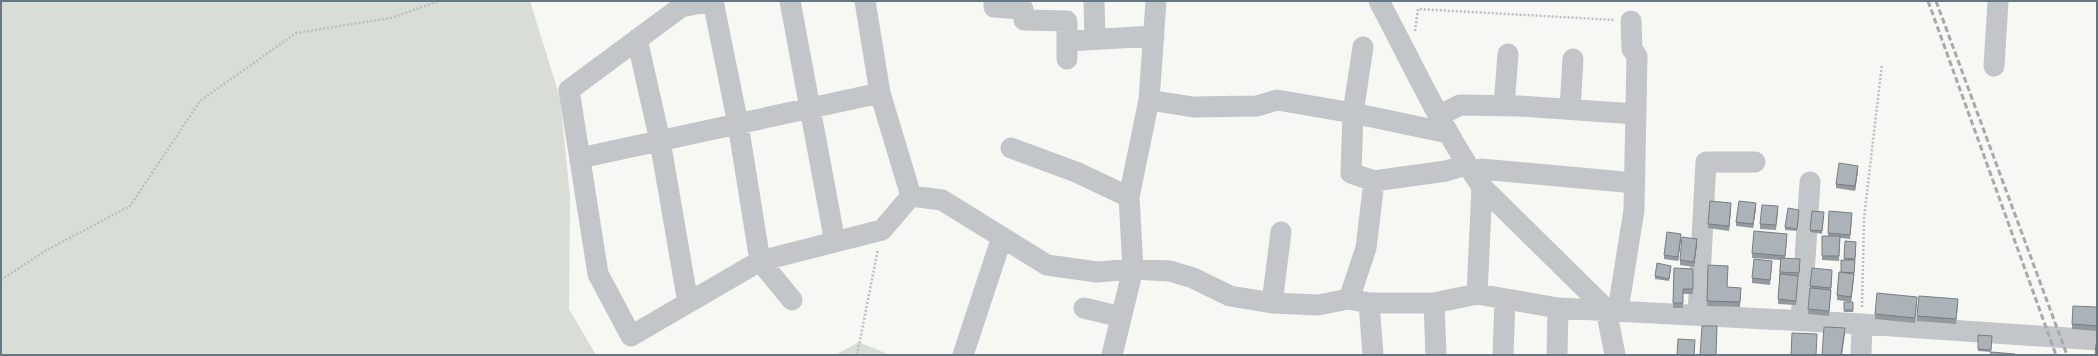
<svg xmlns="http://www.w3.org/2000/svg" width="2098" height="356" font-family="'Space Grotesk',sans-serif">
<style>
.green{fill:#d8ded5}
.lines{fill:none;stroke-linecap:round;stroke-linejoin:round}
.path{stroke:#bcbec1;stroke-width:2.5;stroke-dasharray:2 2;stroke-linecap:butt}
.minor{stroke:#c2c6c9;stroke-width:21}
.rail{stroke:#a4aab0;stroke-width:3;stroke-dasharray:6 3;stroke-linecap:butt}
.wall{fill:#939a9f}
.shaded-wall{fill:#787d82}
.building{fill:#abb3b9;stroke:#787d82}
</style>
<rect width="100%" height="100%" fill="#f7f7f4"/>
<!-- green -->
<path class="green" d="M1,1H530L560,98L570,196L569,309L596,355H1Z
M859,342L890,355H835Z"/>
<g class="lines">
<!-- path -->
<path class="path" d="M1415,31L1418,9L1615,20
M1,280L45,251L130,206L200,101L296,33L391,18L439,1
M1862,307L1864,218L1882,64
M857,355L878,249"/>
<!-- minor -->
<path class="minor" d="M712,1L681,7L569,90L598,274L631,336L760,261L882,230L911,196L880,93L865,1
M713,1L738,124L760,261L792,300
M790,1L835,242
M994,1V7L1023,9L1024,20L1067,21V59
M1094,1L1095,38
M1379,1C1412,63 1442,129 1482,187L1606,309L1615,355
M637,39L660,141L688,303
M1068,41L1154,36
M1363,47L1353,113L1351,173L1374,181L1446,171L1466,165
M1994,66L1998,1
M1149,100L1193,107L1257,106L1277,100L1353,113L1448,133
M1504,106L1508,54
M1570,109L1573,59
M1440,115L1460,105L1519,106L1635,114
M1011,148L1076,172L1129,197
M580,158L880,93
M1472,172L1481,169L1635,183
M911,196L942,200L1047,265L1097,272L1133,269L1170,271L1193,278L1230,296L1272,303L1318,305L1349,299L1369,303H1434L1477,294L1558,308L1862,324L2097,340
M1477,294L1482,187
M1349,299L1366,248L1374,181
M1272,303L1281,232
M1369,303L1373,355
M1434,303L1436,355
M1084,308L1121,317
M1618,310L1634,210L1637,56L1632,49L1631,21
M1698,315L1706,162H1755
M1801,320L1810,182
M963,355L1002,237
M1112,355L1133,269L1129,197L1149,100L1156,1
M1503,355L1505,299
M1557,355L1558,308
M1861,355L1862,324"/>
<!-- rail -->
<path class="rail" d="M1928,1L2056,355
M1936,1L2067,355"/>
</g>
<!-- wall -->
<path class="wall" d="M1858,170L1855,191L1836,188V184Z
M1731,208L1729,231L1708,228V224Z
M1756,208L1753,228L1736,226V222Z
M1778,211L1776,230L1760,229V224Z
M1799,212L1797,231L1785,230V227Z
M1824,215L1822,234L1810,232V230Z
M1852,218L1850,239L1840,238L1839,261L1822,260V236H1828V233Z
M1681,239L1678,261L1664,259V255Z
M1787,239L1785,259H1800L1799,277H1798L1796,305L1778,304L1780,260L1752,258V253Z
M1845,241L1856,242L1855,261L1854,276L1851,302L1837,300V295L1841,272L1844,260Z
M1697,244L1694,267L1680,265V260Z
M1708,265L1727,287L1741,288L1740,307L1707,306Z
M1772,266L1770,285L1752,283V278Z
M1671,268L1669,281L1655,279V276Z
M1674,268L1693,269V294H1683V308H1673Z
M1812,268L1832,275L1829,316L1808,314Z
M1844,302H1853V312H1844Z
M1917,302L1915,323L1875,319V314Z
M1958,304L1956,324L1917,321V316Z
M2097,307V331L2072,329V324Z
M1978,335L1992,336L1991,352L1978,351Z"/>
<!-- shaded-wall -->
<path class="shaded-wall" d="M1858,166V170L1855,191V186Z
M1731,203V208L1729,231V226Z
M1756,203V208L1753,228V224Z
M1681,234V239L1678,261V257Z
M1697,239V244L1694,267V262Z
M1854,274V278L1851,302V297Z
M1845,328V333L1842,355H1841Z"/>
<!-- building -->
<path class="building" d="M1839,163L1858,166L1855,186L1836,184Z
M1710,201L1731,203L1729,226L1708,224Z
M1739,201L1756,203L1753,224L1736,222Z
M1762,205L1778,206L1776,225L1760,224Z
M1788,208L1799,210L1797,229L1785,227Z
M1812,211L1824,212L1822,231L1810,230Z
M1829,211L1852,213L1850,235L1828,233Z
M1754,231L1787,234L1785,256L1752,253Z
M1667,232L1681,234L1678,257L1664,255Z
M1822,236H1840L1839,256H1822Z
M1682,237L1697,239L1694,262L1680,260Z
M1845,241L1856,242L1855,259L1844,258Z
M1781,258L1800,259L1799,273L1780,272Z
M1754,259L1772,261L1770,280L1752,278Z
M1841,260H1855L1854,273L1841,272Z
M1657,263L1671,266L1669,279L1655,276Z
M1708,265L1728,266L1727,287L1741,288L1740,302L1707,301Z
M1674,268L1693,269V289H1683V303H1673Z
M1812,268L1832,270L1831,288L1810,286Z
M1839,272L1854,274L1851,297L1837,295Z
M1780,274L1798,276L1796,301L1778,299Z
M1810,288L1831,290L1829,311L1808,309Z
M1877,293L1917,297L1915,318L1875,314Z
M1919,296L1958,299L1956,319L1917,316Z
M1844,302H1853V310H1844Z
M2073,306L2097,307V326L2072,324Z
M1702,326H1717L1716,355H1700Z
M1824,327L1845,328L1841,355H1822Z
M1792,333L1817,334L1816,355H1791Z
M1978,335L1992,336L1991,350L1978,349Z
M1678,339L1695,340L1694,355H1677Z
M2096,344L2097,345V355H2095Z
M1991,352L2015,354V355H1990Z"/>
<!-- border -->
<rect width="2098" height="356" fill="none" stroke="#657685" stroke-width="4"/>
</svg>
